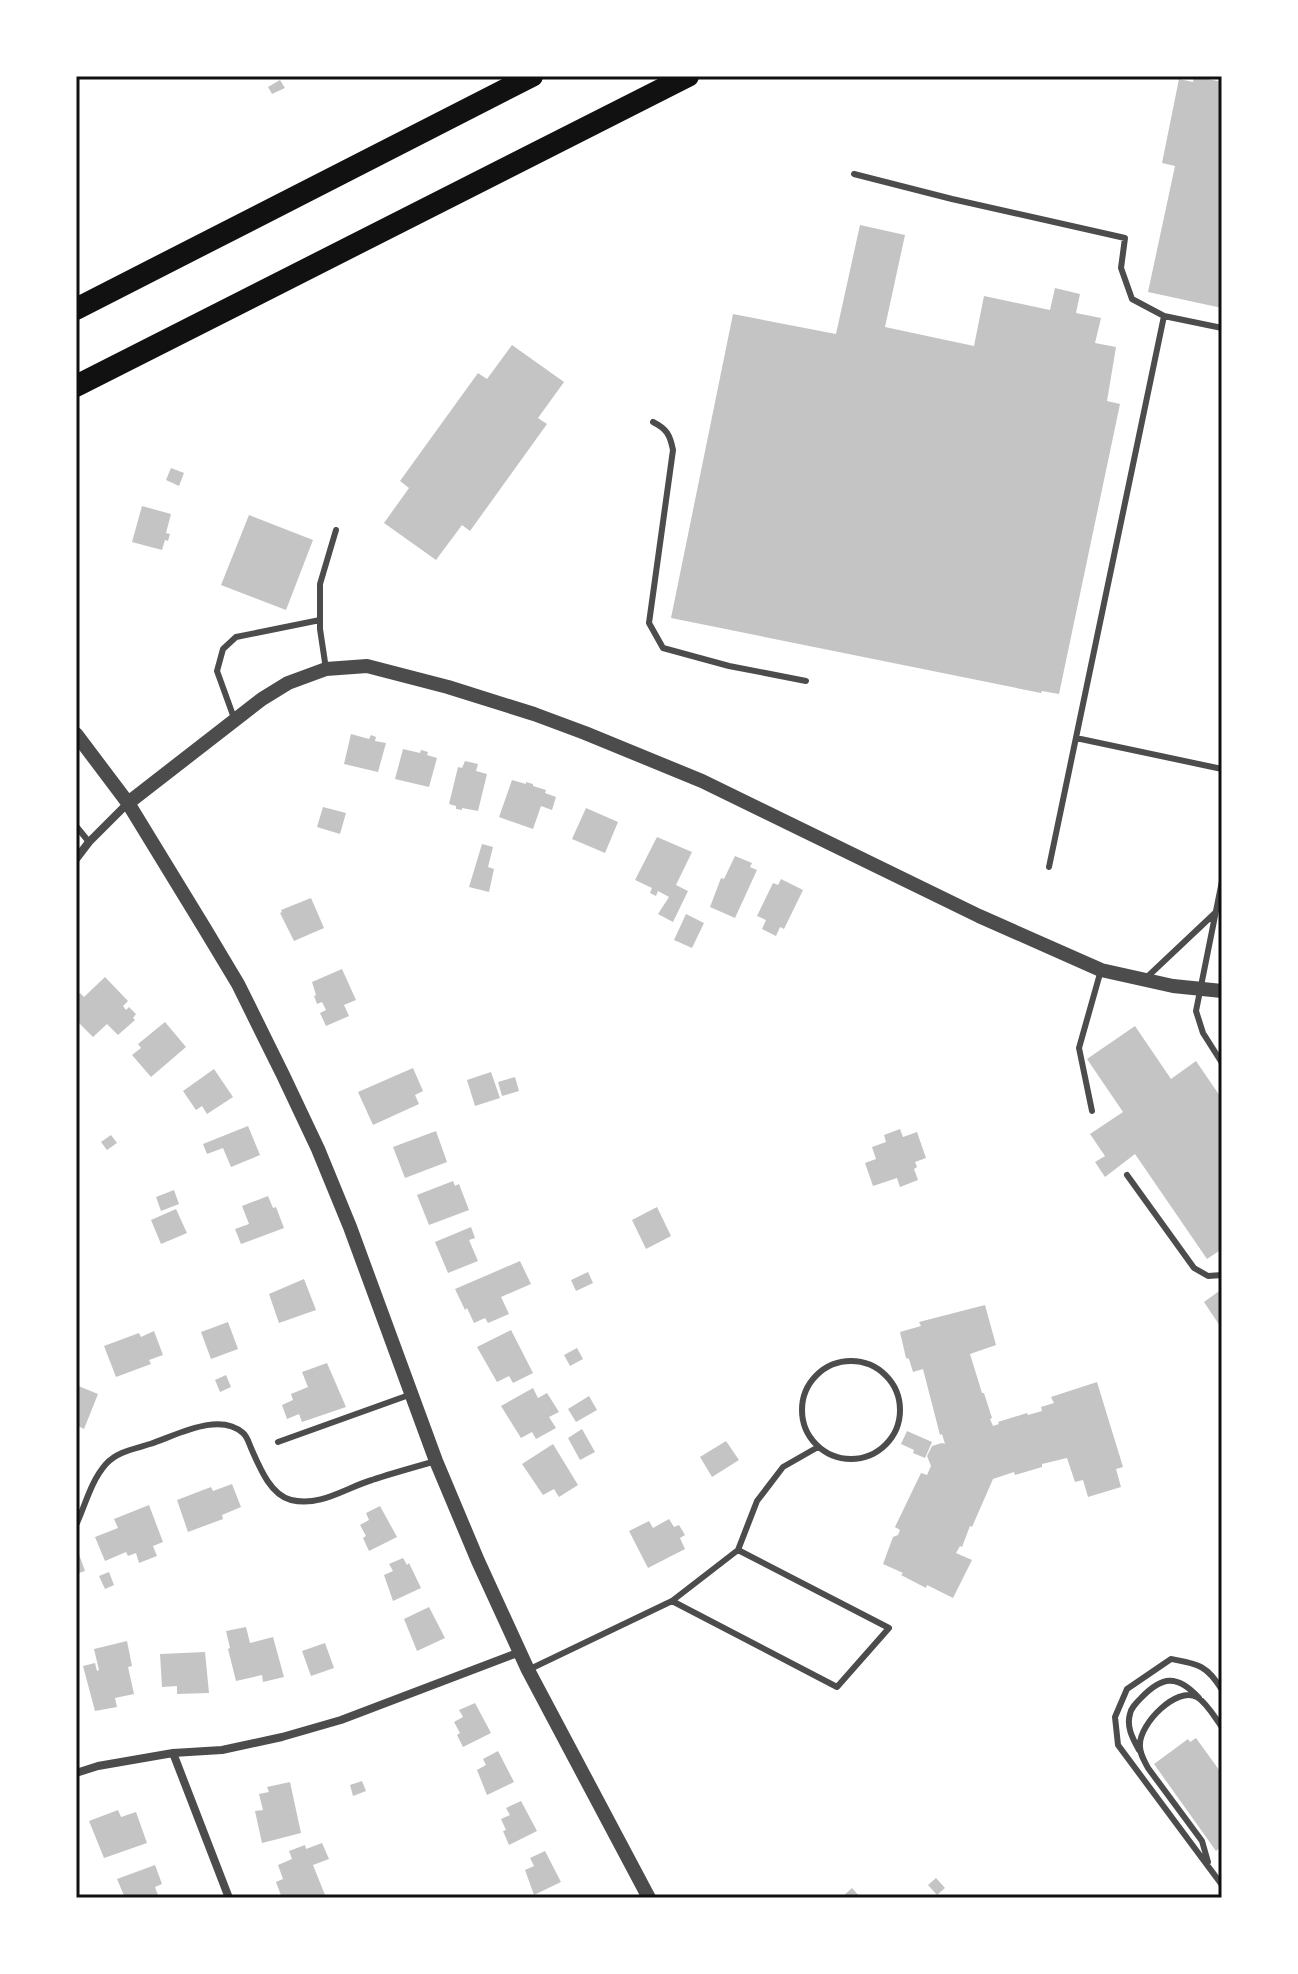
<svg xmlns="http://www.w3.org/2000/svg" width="1298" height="1974" font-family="'Roboto Condensed',sans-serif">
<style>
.building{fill:#c4c4c4}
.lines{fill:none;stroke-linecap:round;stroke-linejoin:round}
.service{stroke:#4c4c4c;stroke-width:6}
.minor{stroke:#4c4c4c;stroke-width:8}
.tertiary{stroke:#4c4c4c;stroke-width:14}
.motorway{stroke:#111;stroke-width:22}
.neatline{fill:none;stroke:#111;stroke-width:3}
</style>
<rect width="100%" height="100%" fill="#fff"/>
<!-- building -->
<path class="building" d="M1194,76L1222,82V308L1148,292L1175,166L1162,163L1179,79L1193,82Z
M280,80L285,88L272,94L268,87Z
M860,225L905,235L885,327L974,346L984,296L1050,310L1055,288L1080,294L1076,313L1101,318L1095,343L1116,347L1107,401L1120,404L1059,694L1042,691L1041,693L671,618L733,314L836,334Z
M512,345L564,382L538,418L547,424L470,531L462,525L436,560L384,523L409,488L400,481L478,373L487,379Z
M171,468L184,473L179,486L166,480Z
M142,506L171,514L166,533L170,534L168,541L165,540L162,550L132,542Z
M249,515L313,540L286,610L221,585Z
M351,734L369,739L371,735L376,737L375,741L386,743L378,772L344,764Z
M403,749L420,753L421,750L428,752L427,755L437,758L429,787L395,779Z
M465,761L478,764L476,771L487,774L478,811L462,808V810L456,809V806L449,804L458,767L462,768Z
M512,780L526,784V782L533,784V786L546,790L545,793L556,797L552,810L541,806L533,829L499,817Z
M323,807L346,813L340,834L317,827Z
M586,808L618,822L605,853L572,839Z
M657,837L692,852L676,885L688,891L673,922L658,914L669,897L658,891L656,896L650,893L652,888L635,880Z
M482,844L493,847L488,867L494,869L489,892L469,887Z
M735,856L752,863L750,867L757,870L735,918L710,907L721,878L724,879Z
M781,879L803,890L784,929L780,927L776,936L762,929L766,920L757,916L773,883L778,885Z
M311,898L324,928L294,941L280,913L282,912L281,910Z
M686,914L704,923L692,948L674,940Z
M342,969L356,1000L344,1005L349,1016L326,1026L320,1013L326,1010L322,1002L317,1004L314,996L316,995L312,982Z
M105,977L128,1001L123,1006L126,1010L129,1007L136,1014L133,1018L135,1020L118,1035L107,1024L93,1037L76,1020V997L80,993L84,997Z
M165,1022L186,1047L151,1077L132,1055L141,1048L138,1044Z
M1135,1026L1171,1079L1196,1061L1222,1099V1249L1207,1259L1135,1154L1105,1177L1095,1162L1105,1156L1090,1134L1123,1112L1087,1059Z
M413,1068L423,1091L415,1095L419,1104L373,1125L358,1092Z
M214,1069L233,1097L207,1114L202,1106L196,1110L183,1091Z
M491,1072L500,1098L475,1106L467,1080Z
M515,1077L519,1091L502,1096L498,1082Z
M248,1126L260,1155L231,1167L223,1148L207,1154L203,1144Z
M900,1129L903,1137L917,1132L926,1158L915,1162L917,1167L914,1169L918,1180L900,1187L897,1178L873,1186L865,1163L876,1159L872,1147L886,1142L884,1135Z
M436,1131L447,1162L405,1178L393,1147Z
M111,1135L117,1143L107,1150L101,1142Z
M453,1181L455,1186L459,1184L469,1210L429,1225L417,1195Z
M174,1190L179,1204L161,1211L156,1197Z
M268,1196L273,1208L276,1207L284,1228L241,1244L235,1229L249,1224L242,1206Z
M657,1207L671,1236L646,1249L632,1220Z
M176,1209L187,1233L161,1244L151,1220Z
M471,1227L475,1238L469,1240L478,1261L448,1273L435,1242Z
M520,1261L531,1284L501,1297L509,1314L488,1323L485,1318L474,1323L467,1308L465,1310L455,1289Z
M588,1272L593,1283L576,1291L571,1280Z
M304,1279L316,1310L279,1323L269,1294Z
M1222,1289V1329L1204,1302Z
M985,1305L996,1345L970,1354L982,1393H984L992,1418L990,1419L993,1426L999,1424L998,1422L1027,1413L1028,1415L1042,1411L1041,1407L1054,1403L1051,1397L1097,1382L1123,1467L1116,1469L1121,1487L1088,1497L1083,1480L1075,1482L1067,1458L1042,1464V1467L1015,1475L1014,1472L993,1479L972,1527L970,1526L962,1547L960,1546L956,1553L972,1560L953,1598L927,1585L926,1588L901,1575L903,1573L883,1564L893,1537L898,1535L900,1530L895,1527L921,1473L927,1475L931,1466L927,1456L932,1446L942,1443L945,1444L942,1434L940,1435L923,1369L913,1372L909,1359L906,1358L900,1332L921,1326L919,1322Z
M228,1322L238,1349L211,1359L201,1332Z
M511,1330L533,1373L513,1383L509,1376L497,1382L477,1347Z
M154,1331L163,1355L149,1360L151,1364L116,1377L104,1346L139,1333L141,1337Z
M577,1348L583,1359L570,1366L564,1355Z
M327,1363L346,1407L302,1422L299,1414L287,1419L282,1405L293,1400L291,1394L308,1387L302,1372Z
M226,1375L231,1387L220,1392L215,1380Z
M76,1385L98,1394L84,1429L76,1425Z
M533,1388L538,1398L547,1393L559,1412L549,1417L556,1428L536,1439L532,1432L521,1438L501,1406Z
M589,1396L597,1410L576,1422L568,1409Z
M582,1429L595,1452L580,1460L568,1438Z
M907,1431L932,1442L925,1458L913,1453L914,1450L901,1444Z
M726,1441L739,1460L712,1477L700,1457Z
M553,1444L578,1485L559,1497L554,1489L543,1495L522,1464Z
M232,1484L241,1507L222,1515L223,1519L188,1532L177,1500L211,1487L213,1491Z
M149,1505L163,1542L153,1546L157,1556L139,1563L136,1553L128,1556L126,1552L105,1561L95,1537L118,1528L114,1519Z
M380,1506L397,1537L369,1551L363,1538L366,1536L360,1525L369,1520L366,1513Z
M669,1519L674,1527L679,1525L685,1535L680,1538L685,1549L648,1568L629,1531L649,1521L653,1528Z
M76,1546L85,1571L76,1574Z
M403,1558L407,1565L409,1563L421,1588L393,1601L384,1575L393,1571L389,1564Z
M109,1572L114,1585L105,1589L99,1576Z
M429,1607L445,1638L417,1651L404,1619Z
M246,1627L250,1643L273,1637L284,1677L263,1682L262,1675L236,1681L228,1649L230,1648L226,1631Z
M127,1641L132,1666L128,1667L134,1694L115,1698L117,1707L95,1711L83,1666L95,1663L97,1671L99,1670L94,1649Z
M325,1643L334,1668L311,1676L302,1651Z
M205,1652L209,1693L177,1694V1686L162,1687L160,1654Z
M475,1703L491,1733L463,1747L457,1735L460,1733L454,1722L463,1717L459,1710Z
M1196,1738L1222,1774V1846L1216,1851L1154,1764L1188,1739L1190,1742Z
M498,1751L514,1782L487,1795L477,1770L486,1765L483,1759Z
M362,1781L366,1791L353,1796L350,1785Z
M290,1782L301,1833L262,1843L255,1811L263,1810L259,1794L269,1792L267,1787Z
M521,1801L537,1831L509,1845L503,1831L506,1830L501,1819L510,1815L506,1808Z
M118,1810L121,1817L136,1812L147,1843L104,1858L89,1821Z
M322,1843L329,1859L313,1865L325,1895L317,1898H282L276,1882L283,1879L278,1865L292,1859L289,1851L305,1845L306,1849Z
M545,1851L561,1882L534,1895L525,1870L534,1866L530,1858Z
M155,1865L162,1884L155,1887L159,1898H125L117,1879Z
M936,1878L945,1888L937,1895L928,1885Z
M852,1888L861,1898H841Z"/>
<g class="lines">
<!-- service -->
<path class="service" d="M854,174L952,199L1125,238L1121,268L1132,299L1164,316L1222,328
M653,422C667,429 670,435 673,450L649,623L663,648L729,666L806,681
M326,669L320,629V584L336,530
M234,718L217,671L223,649L236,637L320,620
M1076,738L1222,769
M76,826L89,842
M1049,867L1164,316
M1222,881L1196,1011L1203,1033L1222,1063
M1145,979L1215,913
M1092,1111L1079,1048L1101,970
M1127,1175L1194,1268L1208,1276L1222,1275
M802 1410a49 49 0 1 1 98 0a49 49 0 1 1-98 0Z
M278,1442L409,1395
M77,1523C86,1503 91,1481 106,1464C118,1451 135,1449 150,1444C175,1436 219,1411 243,1433C247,1436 249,1443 251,1448C259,1466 270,1495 291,1500C321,1507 345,1488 372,1480C393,1473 415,1467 436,1461
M672,1601L837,1687L889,1628L738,1550
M528,1670L672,1601L738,1550L757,1501L783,1467L818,1447
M1222,1690C1207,1665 1198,1664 1171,1659L1127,1689L1115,1717L1118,1745L1222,1885
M1139,1750C1133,1739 1126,1727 1130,1714C1131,1708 1136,1703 1141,1698C1162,1676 1177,1674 1199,1698
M1208,1862L1202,1841L1148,1768C1144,1760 1139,1753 1140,1744C1140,1724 1176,1686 1197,1697C1207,1703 1215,1718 1222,1727"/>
<!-- minor -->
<path class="minor" d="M76,859L89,842L128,803
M173,1753L229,1898
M76,1773L98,1766L173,1753L222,1750L282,1737L341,1720L520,1652"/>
<!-- tertiary -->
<path class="tertiary" d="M76,734L128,803L205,929L238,984L283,1075L318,1149L350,1227L436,1461L478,1561L528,1670L649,1898
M128,803L262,699L288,683L326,669L367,666L448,687L534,714L585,733L702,781L979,916L1101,970L1173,986L1222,991"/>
<!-- motorway -->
<path class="motorway" d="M76,309L532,76
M76,386L688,76"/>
</g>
<!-- border -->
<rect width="1298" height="1974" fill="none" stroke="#ffffff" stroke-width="156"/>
<rect x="78" y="78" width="1142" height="1818" class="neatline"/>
</svg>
